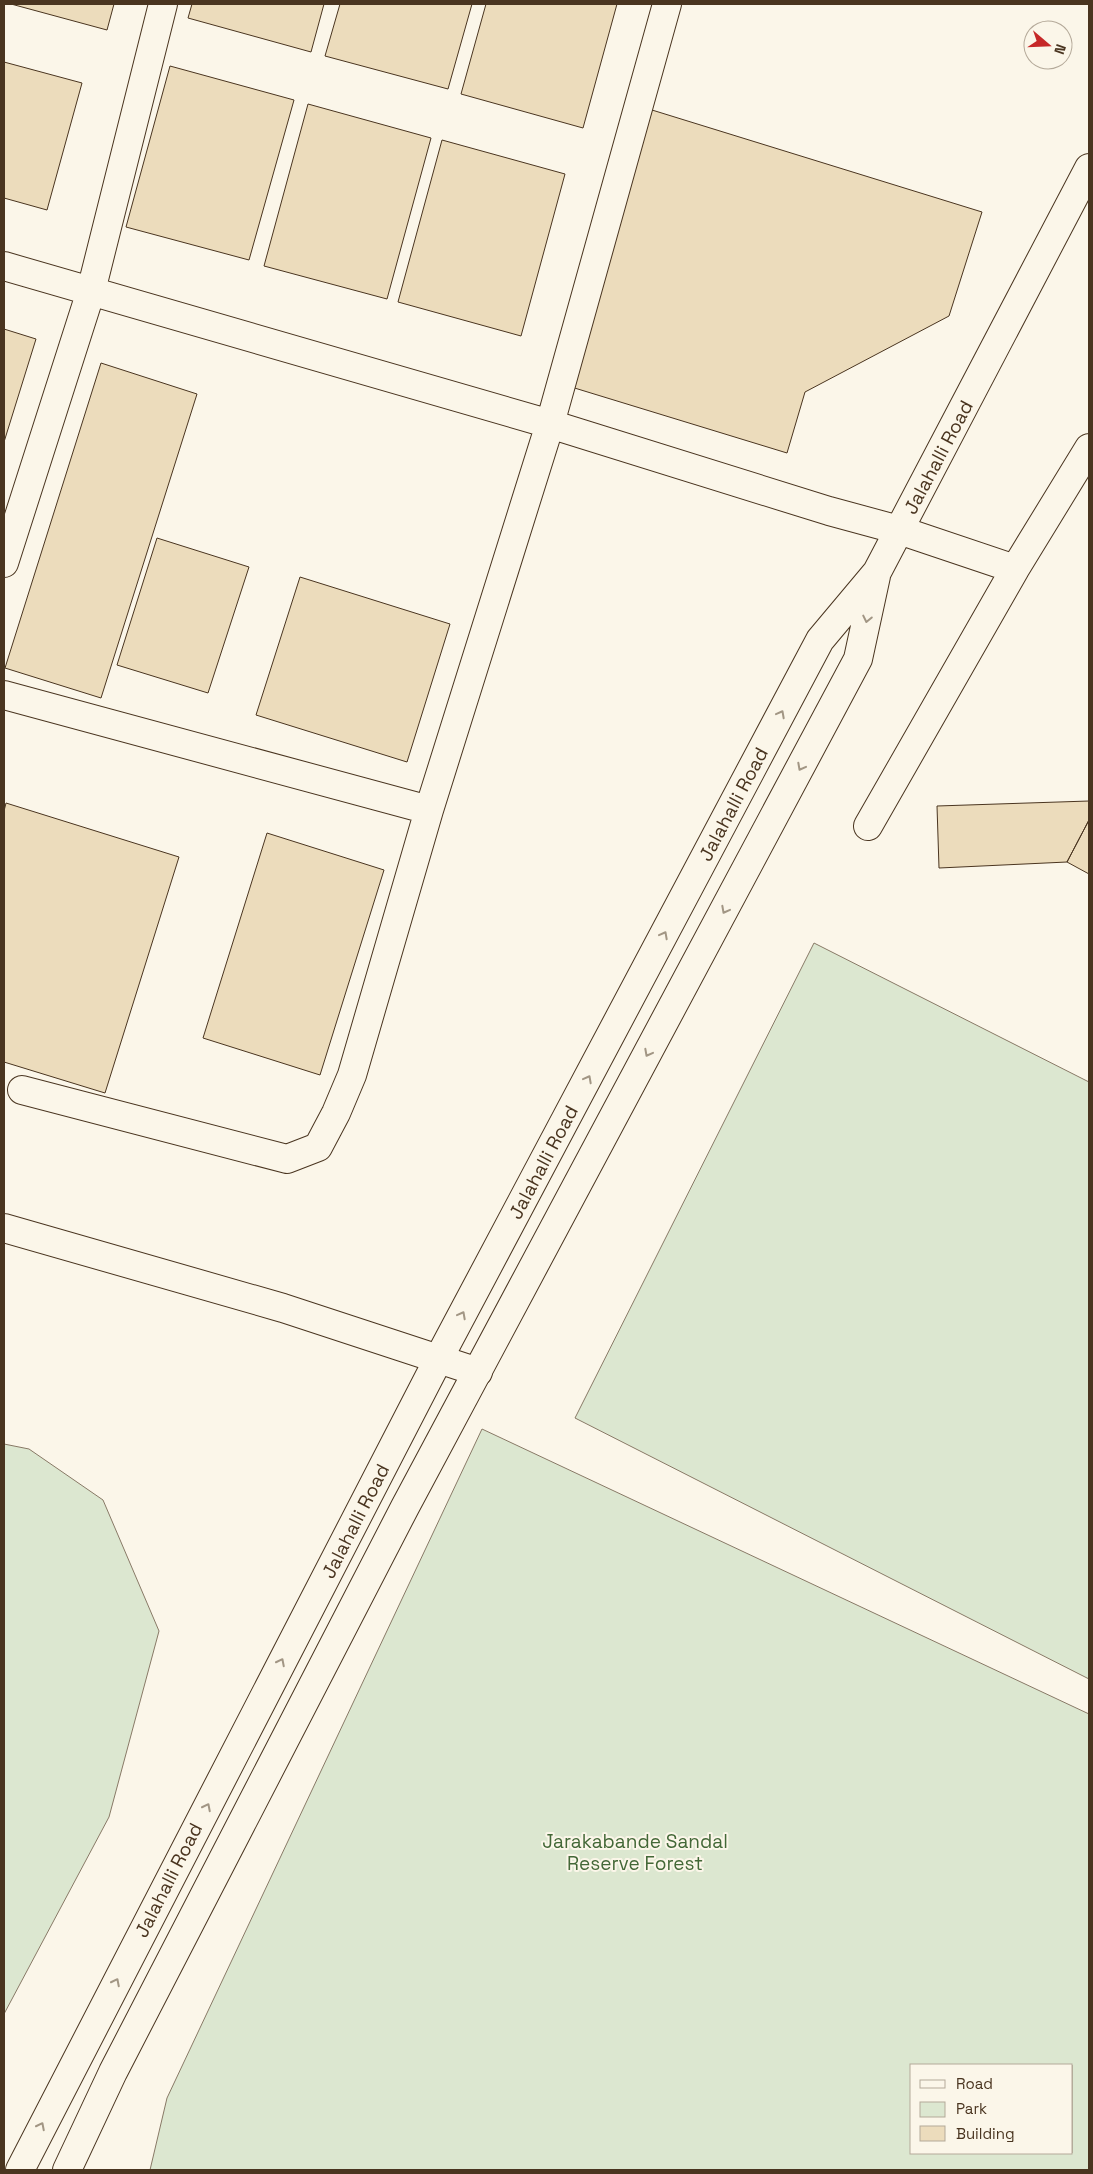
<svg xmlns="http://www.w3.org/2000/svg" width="1093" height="2174" font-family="'Space Grotesk',sans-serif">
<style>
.green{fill:#dce7d0;stroke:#887966;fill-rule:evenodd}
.building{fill:#ecdcbc;stroke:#4a3520}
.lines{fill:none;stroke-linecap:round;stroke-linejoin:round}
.minor-casing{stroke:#4a3520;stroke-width:30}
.major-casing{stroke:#4a3520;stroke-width:30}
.minor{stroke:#fbf6e9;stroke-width:28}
.major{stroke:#fbf6e9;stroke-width:28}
.oneway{stroke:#a29684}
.labels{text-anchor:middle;stroke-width:4;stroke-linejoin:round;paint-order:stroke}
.street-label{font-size:19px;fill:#4a3520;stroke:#fbf6e9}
.park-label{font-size:19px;fill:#436837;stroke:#fbf6e9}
</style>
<rect width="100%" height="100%" fill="#fbf6e9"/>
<!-- green -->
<path class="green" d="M814,943L1089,1082V1679L575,1418Z
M482,1429L1089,1714V2170H150L167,2098ZM912,2065H1072V2153H912Z
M4,1444L29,1449L103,1500L159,1631L109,1817L4,2014Z"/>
<!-- building -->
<path class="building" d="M11,4H114L107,30Z
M192,4H324L311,52L188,18Z
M340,4H472L448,89L325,56Z
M486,4H617L583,128L461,94Z
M4,62L82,83L47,210L4,198Z
M170,66L294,100L249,260L126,227Z
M308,104L431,138L387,299L264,266Z
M652,110L982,212L949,316L805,392L787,453L568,386Z
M442,140L565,174L521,336L398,302Z
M4,329L36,339L4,442Z
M101,363L197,394L101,698L5,668Z
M157,538L249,567L208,693L117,665Z
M300,577L450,624L407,762L256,715Z
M1089,801V820L1067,862L939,868L937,806Z
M6,803L179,857L105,1093L4,1062V811Z
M1089,820V874L1067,862Z
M267,833L384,870L320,1075L203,1038Z"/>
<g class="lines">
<!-- minor casing -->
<g class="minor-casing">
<path id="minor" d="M4,266L550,424L829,511L899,530L1015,569
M4,563L91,291L163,4
M4,695L429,810
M868,826L1015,569L1089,448
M22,1090L287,1159L318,1147L336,1113L352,1075L429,810L550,424L667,4
M4,1228L283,1308L478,1372"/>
</g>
<!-- major casing -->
<g class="major-casing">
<path id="major" d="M20,2170L439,1358L820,640L877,572L1089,168
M67,2170L113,2072L405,1507L858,659L876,576"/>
</g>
<!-- minor -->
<use href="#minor" class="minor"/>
<!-- major -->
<use href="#major" class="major"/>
</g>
<!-- one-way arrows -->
<defs><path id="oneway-chevron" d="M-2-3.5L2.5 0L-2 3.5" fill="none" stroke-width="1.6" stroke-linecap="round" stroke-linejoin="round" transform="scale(1.25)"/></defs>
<g class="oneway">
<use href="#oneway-chevron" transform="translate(867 619) rotate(102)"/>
<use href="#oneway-chevron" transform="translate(781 714) rotate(-62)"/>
<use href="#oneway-chevron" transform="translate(801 767) rotate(118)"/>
<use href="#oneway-chevron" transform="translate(725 910) rotate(118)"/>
<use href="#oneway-chevron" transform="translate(664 935) rotate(-62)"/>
<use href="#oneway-chevron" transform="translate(648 1053) rotate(118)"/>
<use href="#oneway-chevron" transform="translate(588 1079) rotate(-62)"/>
<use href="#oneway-chevron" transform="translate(462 1315) rotate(-62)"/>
<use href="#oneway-chevron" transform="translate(281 1662) rotate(-63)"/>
<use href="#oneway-chevron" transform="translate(207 1807) rotate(-63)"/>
<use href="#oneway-chevron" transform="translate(116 1982) rotate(-63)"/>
<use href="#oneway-chevron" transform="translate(41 2126) rotate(-63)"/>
</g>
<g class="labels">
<!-- street labels -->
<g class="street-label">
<text transform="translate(938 457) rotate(-62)" y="7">Jalahalli Road</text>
<text transform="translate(733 804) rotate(-62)" y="7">Jalahalli Road</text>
<text transform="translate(543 1162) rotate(-62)" y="7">Jalahalli Road</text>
<text transform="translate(355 1521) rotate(-63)" y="7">Jalahalli Road</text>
<text transform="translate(168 1880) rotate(-63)" y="7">Jalahalli Road</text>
</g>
<!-- park labels -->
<g class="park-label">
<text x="635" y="1848">Jarakabande Sandal<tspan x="635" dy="22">Reserve Forest</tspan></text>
</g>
</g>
<!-- border -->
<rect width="1093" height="2174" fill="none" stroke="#4a3520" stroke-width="10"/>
<!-- legend -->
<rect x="910" y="2064" width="162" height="90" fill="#fbf6e9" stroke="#b4a999"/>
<rect x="920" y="2080" width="25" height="8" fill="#fbf6e9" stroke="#b4a999"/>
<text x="956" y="2089" font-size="15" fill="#4a3520">Road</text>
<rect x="920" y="2102" width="25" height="15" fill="#dce7d0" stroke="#b4a999"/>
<text x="956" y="2114" font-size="15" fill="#4a3520">Park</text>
<rect x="920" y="2126" width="25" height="15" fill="#ecdcbc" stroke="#b4a999"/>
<text x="956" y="2139" font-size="15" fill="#4a3520">Building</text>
<!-- north arrow -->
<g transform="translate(1048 45) rotate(109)"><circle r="24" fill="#fbf6e9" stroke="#b4a999"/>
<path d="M0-4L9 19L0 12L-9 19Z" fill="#c62828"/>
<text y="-8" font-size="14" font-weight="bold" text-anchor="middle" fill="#4a3520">N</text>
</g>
</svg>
